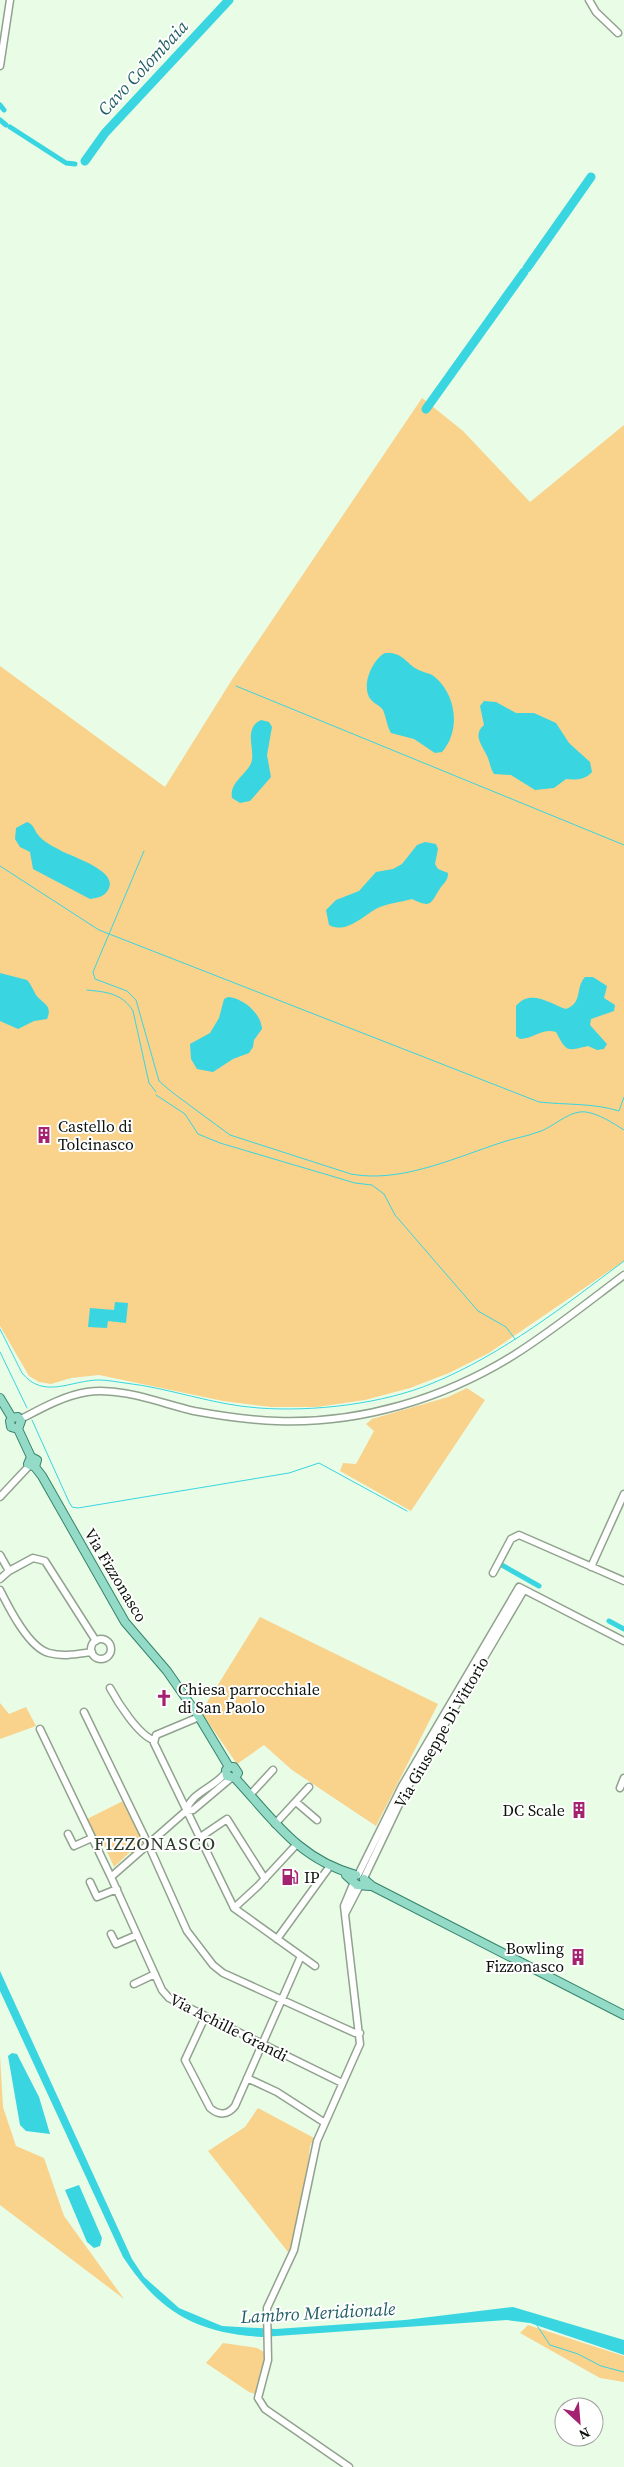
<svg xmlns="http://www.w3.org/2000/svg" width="624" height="2467" font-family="'Source Serif 4',serif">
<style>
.green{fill:#f9d28c}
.water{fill:#39d5e1}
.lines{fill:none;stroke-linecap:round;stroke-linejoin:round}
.stream{stroke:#39d5e1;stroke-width:1}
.canal{stroke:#39d5e1;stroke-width:5}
.river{stroke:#39d5e1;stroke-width:9}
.minor-casing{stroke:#91a38f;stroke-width:9}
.major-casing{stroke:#35846d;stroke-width:10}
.minor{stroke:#fff;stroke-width:6}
.major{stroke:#93dac7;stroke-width:8}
.labels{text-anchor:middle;stroke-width:4;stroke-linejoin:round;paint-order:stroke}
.poi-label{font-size:16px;fill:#0d130c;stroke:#fff;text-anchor:start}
.street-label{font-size:16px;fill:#0d130c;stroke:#fff}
.water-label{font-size:18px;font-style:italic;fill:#215e63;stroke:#fff}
.quarter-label{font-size:19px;letter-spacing:1px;fill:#2e3c2c;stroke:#fff}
</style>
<rect width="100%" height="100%" fill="#e9fce6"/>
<!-- green -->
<path class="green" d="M422,398L463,431L530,502L624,425V1261L489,1353L449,1373L410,1388L365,1400L317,1407H271L223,1401L99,1375L71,1378L51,1384L39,1382L29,1376L0,1326V666L165,787L233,678Z
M467,1388L485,1400L411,1511L340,1471L343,1463L356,1464L374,1431L366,1424L372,1419L448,1397Z
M260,1617L438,1704L376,1826L292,1770L264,1745L237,1764L201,1712Z
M0,1703L9,1714L26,1707L36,1726L0,1739Z
M123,1801L144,1843L133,1855L130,1852L114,1867L104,1845L99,1847L87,1819Z
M0,2055L3,2107L16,2146L44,2158L64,2216L124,2299L0,2205Z
M258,2108L314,2138L310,2146L306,2186L293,2246L288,2252L208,2151L245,2127Z
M528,2325L624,2356V2382L600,2378L520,2333Z
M223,2343L257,2348L266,2353L258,2391L255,2394L249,2392L206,2363Z"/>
<!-- water -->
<path class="water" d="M385,653C401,652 404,660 415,668C422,673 430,672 436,678C456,696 461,730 442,752L435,753L414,739L391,733C387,726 386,717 383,710C380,705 372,703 369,697C362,683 373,659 385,653Z
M484,701L496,702L516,713H534L556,723L569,743L590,762L592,772C585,780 576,780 566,779L554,788L535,790L511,775L494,774C490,768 490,761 486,754C481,744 473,734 484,725L480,706Z
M261,720L269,722L272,727L267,755L271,777L250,801L240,803L232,798C229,781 249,774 252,760C254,747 244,728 261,720Z
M27,822C35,825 34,831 39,836C43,841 52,846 58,849C68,856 117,869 109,888C106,896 98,898 90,899L33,869L30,852L20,847L15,839L16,828Z
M425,842L436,844L438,849L435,864L438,869L448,873C448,880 445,882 441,887C430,903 433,909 412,899C401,902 390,903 380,907C365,913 348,935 329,925L326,910L336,900L359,891L376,872L393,869L402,864L417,845Z
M0,973L27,980C31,984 33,990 36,995C43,1004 53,1005 47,1019L34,1021L18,1029L0,1021Z
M585,977H593L607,986L604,998L615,1005L614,1011L591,1019L590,1025L607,1044L604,1049L597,1050L588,1046C567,1051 567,1053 556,1032C542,1028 533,1039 520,1039L516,1036V1006C530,988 551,1004 566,1009C583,1003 575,988 585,977Z
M228,997C243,998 261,1013 262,1029L254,1040L253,1047L249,1053L233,1059L213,1072L197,1069L191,1059L190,1044L210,1033L219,1018L224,999Z
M115,1302L128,1303L126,1323L108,1321L107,1328L88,1327L90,1308L114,1310Z
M0,1971L132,2259L144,2277L179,2308L222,2326L276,2329L405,2320L513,2307L624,2340V2355L530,2323L507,2320L262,2337C197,2333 160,2313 123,2257L0,1991Z
M12,2053L17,2054L39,2097L50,2134L26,2131L20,2125L8,2056Z
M79,2185L102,2238L100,2246L94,2248L87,2242L65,2190Z"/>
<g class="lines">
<!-- stream -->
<path class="stream" d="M236,686L624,845
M144,851L93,972L95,979L127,991L136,1000L159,1081L173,1093L230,1135L351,1174C398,1183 450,1160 494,1145C509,1139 526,1137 541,1131C556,1125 570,1110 586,1112C599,1114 613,1123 624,1130
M0,866L99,930L539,1102C566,1105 594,1103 619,1111L624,1097
M87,990C106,992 122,993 133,1011L149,1083L156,1092
M156,1095L185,1114L198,1134L220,1143L355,1183L372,1185L384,1194L395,1215L478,1311L506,1327L515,1339
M0,1329L22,1373C44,1400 71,1380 99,1380C108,1380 117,1382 125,1383C170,1388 213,1405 259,1408C313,1412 383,1404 433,1383C503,1354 564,1306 624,1261
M0,1352L27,1408
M32,1420L69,1502L72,1507L78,1508L289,1473L319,1463L407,1511
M536,2324L550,2345L578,2354L601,2366L624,2372"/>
<!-- canal -->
<path class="canal" d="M0,105L4,110
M0,120L6,125
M10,127L66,163L75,164
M500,1564L539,1586
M609,1621L624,1629"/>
<!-- river -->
<path class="river" d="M85,161L105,133L229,0
M527,268L591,177
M426,409L524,272"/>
<!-- minor casing -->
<g class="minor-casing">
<path id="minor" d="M589,0L596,12L618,33
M0,66L10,0
M21,1419C42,1408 63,1396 87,1392C122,1387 160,1403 194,1411C221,1416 249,1420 277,1421C360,1424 443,1399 514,1355C552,1331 588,1302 624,1275
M0,1497L29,1466
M0,1555L9,1571
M591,1567L624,1494
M493,1573L511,1539L519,1535L624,1581
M0,1579L9,1571L33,1558L45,1561L96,1641
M0,1590C9,1608 29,1648 49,1653C63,1657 77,1654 92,1652
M91 1649a10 10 0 1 1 20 0a10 10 0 1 1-20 0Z
M110,1688C118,1703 138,1734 153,1740
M84,1712L149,1846L187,1931L213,1965L223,1973L355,2033H360
M199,1717L156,1735L154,1743L234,1908L315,1966
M40,1729L111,1877L162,1990L169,1998L342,2083
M226,1772C215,1788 192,1791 186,1811L193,1810L231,1778
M620,1788L624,1778
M250,1795L273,1770
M296,1802L317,1820
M275,1824L309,1787
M68,1834L74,1846L92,1838
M199,1838L227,1819L265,1879
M358,1875L402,1786L519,1587L624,1641
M111,1877L186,1811
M364,1878L406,1790L524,1590
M90,1882L97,1897L117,1889
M234,1908L258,1886L296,1845
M345,1914L360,1885
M111,1934L116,1944L137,1935
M277,1939L330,1866
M134,1984L155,1974
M205,2017L185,2060L210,2108C219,2116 228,2115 235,2106L301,1956
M247,2078L277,2092L325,2123
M349,2467L265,2409L258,2398L268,2360L267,2308L294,2250L317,2141L360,2044L344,1906L354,1882"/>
</g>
<!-- major casing -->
<g class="major-casing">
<path id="major" d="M0,1398L12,1418
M12,1418L18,1417L21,1421L18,1429
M12,1418L10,1421L11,1427L18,1429
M18,1429L31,1457L37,1460L35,1467
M31,1457L28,1464L35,1467L42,1476L125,1622L167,1671L199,1717L229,1767
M229,1767L226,1770L227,1776L235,1778C273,1819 298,1859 356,1875
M229,1767H234L238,1773L235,1778
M346,1875L357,1885L370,1886
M364,1879L372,1886L624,2015"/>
</g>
<!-- minor -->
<use href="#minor" class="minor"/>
<!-- major -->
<use href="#major" class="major"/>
</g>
<!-- icons -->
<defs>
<g id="building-bare" transform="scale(1.35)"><path d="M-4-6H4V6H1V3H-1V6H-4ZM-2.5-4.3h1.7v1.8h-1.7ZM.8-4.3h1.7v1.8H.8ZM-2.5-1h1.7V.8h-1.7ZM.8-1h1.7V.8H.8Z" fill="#a52270" stroke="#fff" stroke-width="2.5" paint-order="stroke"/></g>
<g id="church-bare" transform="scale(1.35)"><path d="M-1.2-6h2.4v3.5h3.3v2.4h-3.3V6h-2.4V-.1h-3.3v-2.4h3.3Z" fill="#a52270" stroke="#fff" stroke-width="2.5" paint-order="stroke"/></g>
<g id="fuel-bare" transform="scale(1.35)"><path d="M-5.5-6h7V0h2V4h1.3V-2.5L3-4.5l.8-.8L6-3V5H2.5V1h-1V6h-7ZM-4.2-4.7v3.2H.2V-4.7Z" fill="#a52270" stroke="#fff" stroke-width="2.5" paint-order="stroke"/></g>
</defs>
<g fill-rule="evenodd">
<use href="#building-bare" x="44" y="1135"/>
<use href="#church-bare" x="164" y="1698"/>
<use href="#building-bare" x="579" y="1810"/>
<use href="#fuel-bare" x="290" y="1877"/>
<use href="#building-bare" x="578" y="1957"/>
</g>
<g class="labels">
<!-- poi labels -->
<g class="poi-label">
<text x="58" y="1132">Castello di<tspan x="58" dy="18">Tolcinasco</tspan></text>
<text x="178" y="1695">Chiesa parrocchiale<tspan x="178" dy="18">di San Paolo</tspan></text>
<text x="565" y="1816" text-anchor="end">DC Scale</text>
<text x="304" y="1883">IP</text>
<text x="564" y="1954" text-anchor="end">Bowling<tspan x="564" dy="18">Fizzonasco</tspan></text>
</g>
<!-- street labels -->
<g class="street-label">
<text transform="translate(116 1575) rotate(59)" y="6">Via Fizzonasco</text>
<text transform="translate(441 1732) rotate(-60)" y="6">Via Giuseppe Di Vittorio</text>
<text transform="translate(229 2027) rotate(27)" y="6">Via Achille Grandi</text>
</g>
<!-- water labels -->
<g class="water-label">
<text transform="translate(143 68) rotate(-47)" y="6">Cavo Colombaia</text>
<text transform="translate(318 2313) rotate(-3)" y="6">Lambro Meridionale</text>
</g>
<!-- quarter labels -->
<g class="quarter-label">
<text x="155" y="1850">FIZZONASCO</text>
</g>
</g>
<!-- north arrow -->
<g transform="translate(579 2422) rotate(154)"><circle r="24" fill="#ffffff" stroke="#9ea19e"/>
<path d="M0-4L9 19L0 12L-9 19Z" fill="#a52270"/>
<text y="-8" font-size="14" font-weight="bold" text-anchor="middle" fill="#0d130c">N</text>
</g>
</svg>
